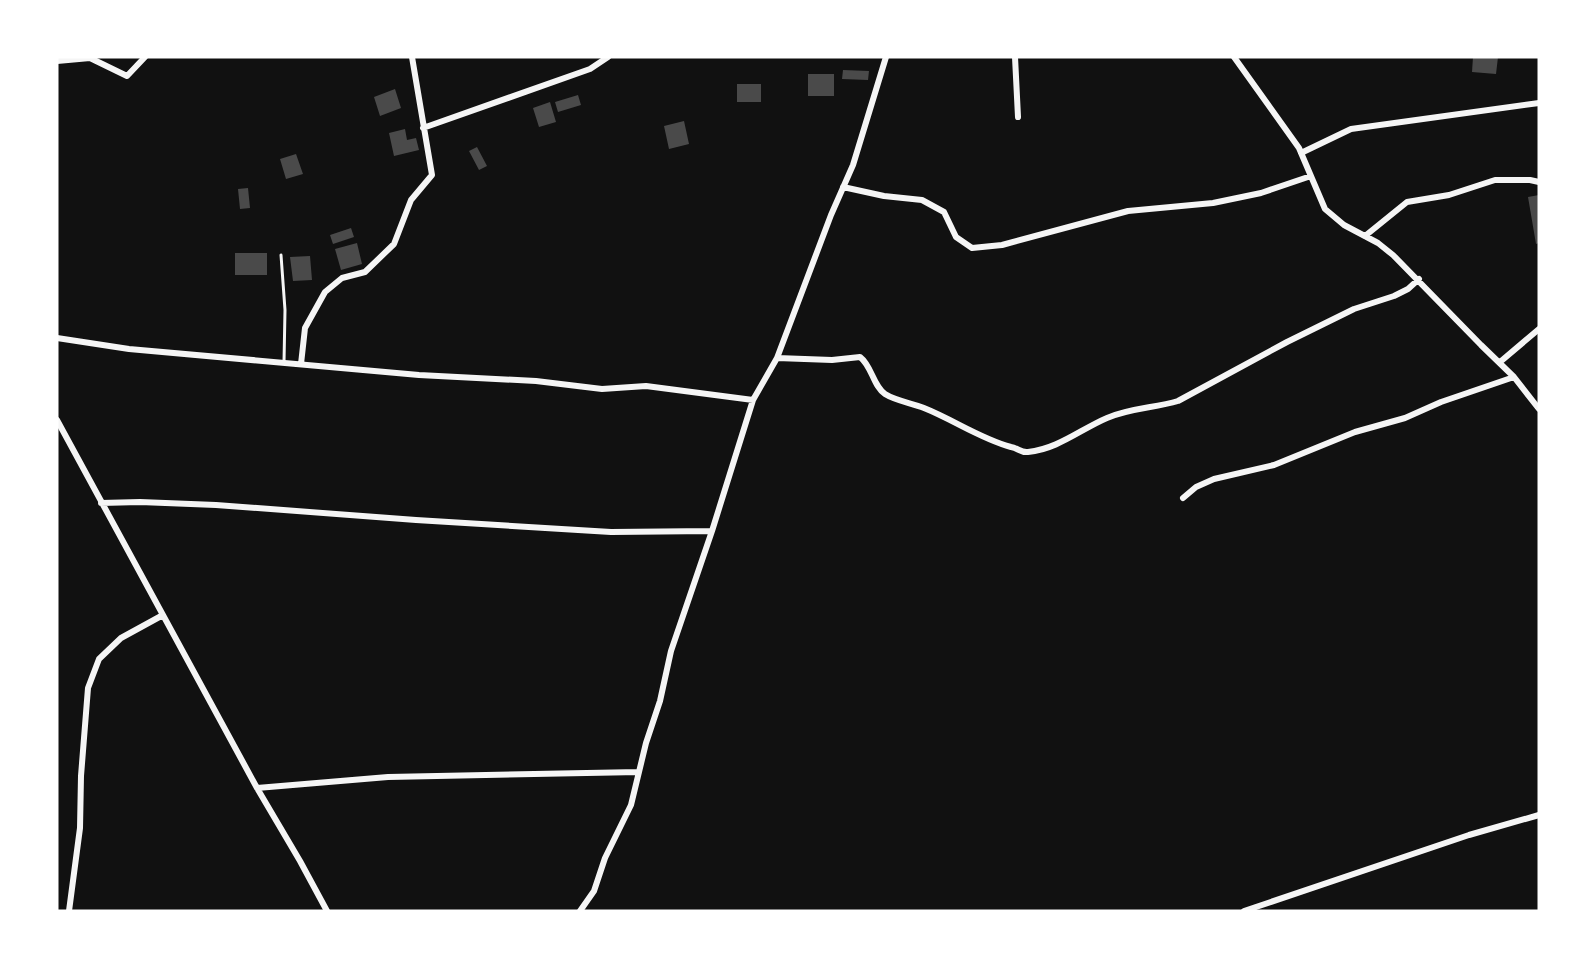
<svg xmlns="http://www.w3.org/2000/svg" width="1596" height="968" font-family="'PT Sans',sans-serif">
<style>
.building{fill:#4a4a4a}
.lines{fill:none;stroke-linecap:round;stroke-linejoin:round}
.service{stroke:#f5f5f5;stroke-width:3}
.minor{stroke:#f5f5f5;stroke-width:6}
</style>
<rect width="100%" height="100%" fill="#111"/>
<!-- building -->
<path class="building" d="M1473,57H1498L1496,74L1472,72Z
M843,70L869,71L868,80L842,79Z
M808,74H834V96H808Z
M737,84H761V102H737Z
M395,89L401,108L380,116L374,97Z
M578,95L581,105L558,112L555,102Z
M550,102L556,122L539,127L533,108Z
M684,121L689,144L669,149L664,126Z
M405,129L407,140L416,138L419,150L394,156L389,133Z
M477,147L487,166L479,170L469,151Z
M296,154L303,174L286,179L280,159Z
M248,188L250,208L240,209L238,189Z
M1539,195V243L1536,244L1528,197Z
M351,228L354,237L333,244L330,235Z
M357,243L362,264L341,270L335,249Z
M235,253H267V275H235Z
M310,256L312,280L293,281L290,257Z"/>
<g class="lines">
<!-- service -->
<path class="service" d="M281,255L285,310L284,362"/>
<!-- minor -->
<path class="minor" d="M1015,57L1018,117
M1234,57L1299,148L1325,209L1344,225L1378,243L1393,255L1481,345L1514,377L1539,409
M57,61L90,58L127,76L145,57
M423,128L590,69L608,57
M1301,153L1351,129L1539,103
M843,187L884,196L922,200L944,212L956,237L972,248L1002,245L1128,211L1213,203L1261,193L1311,176
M1365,236L1407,202L1449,195L1495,180H1530L1539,182
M57,338L129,349L419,375L536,381L602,389L646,386L753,400
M777,358L832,360L860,357C872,366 873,386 885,394C896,401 912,403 924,408C954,420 981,439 1011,447C1018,448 1021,453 1028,452C1058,449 1081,429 1107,418C1130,408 1155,408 1178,401L1287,342L1354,309L1394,296L1408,289L1419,279
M1500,362L1539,329
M301,364L305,328L325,292L342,278L365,272L394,244L411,200L432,175L412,57
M57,420L257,788L300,861L327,911
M1183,498L1196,487L1214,479L1274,465L1355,432L1405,418L1441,402L1514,377
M101,503L140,502L216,505L416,520L611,532L712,531
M257,788L388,777L639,772
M69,911L80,828L81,776L88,688L99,659L121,638L163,615
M580,911L594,891L605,858L631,805L646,743L660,701L671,651L712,531L753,400L777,358L831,215L853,165L886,57
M1244,911L1469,835L1539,815"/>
</g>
<!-- border -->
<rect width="1596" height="968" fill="none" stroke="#ffffff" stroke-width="117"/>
</svg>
